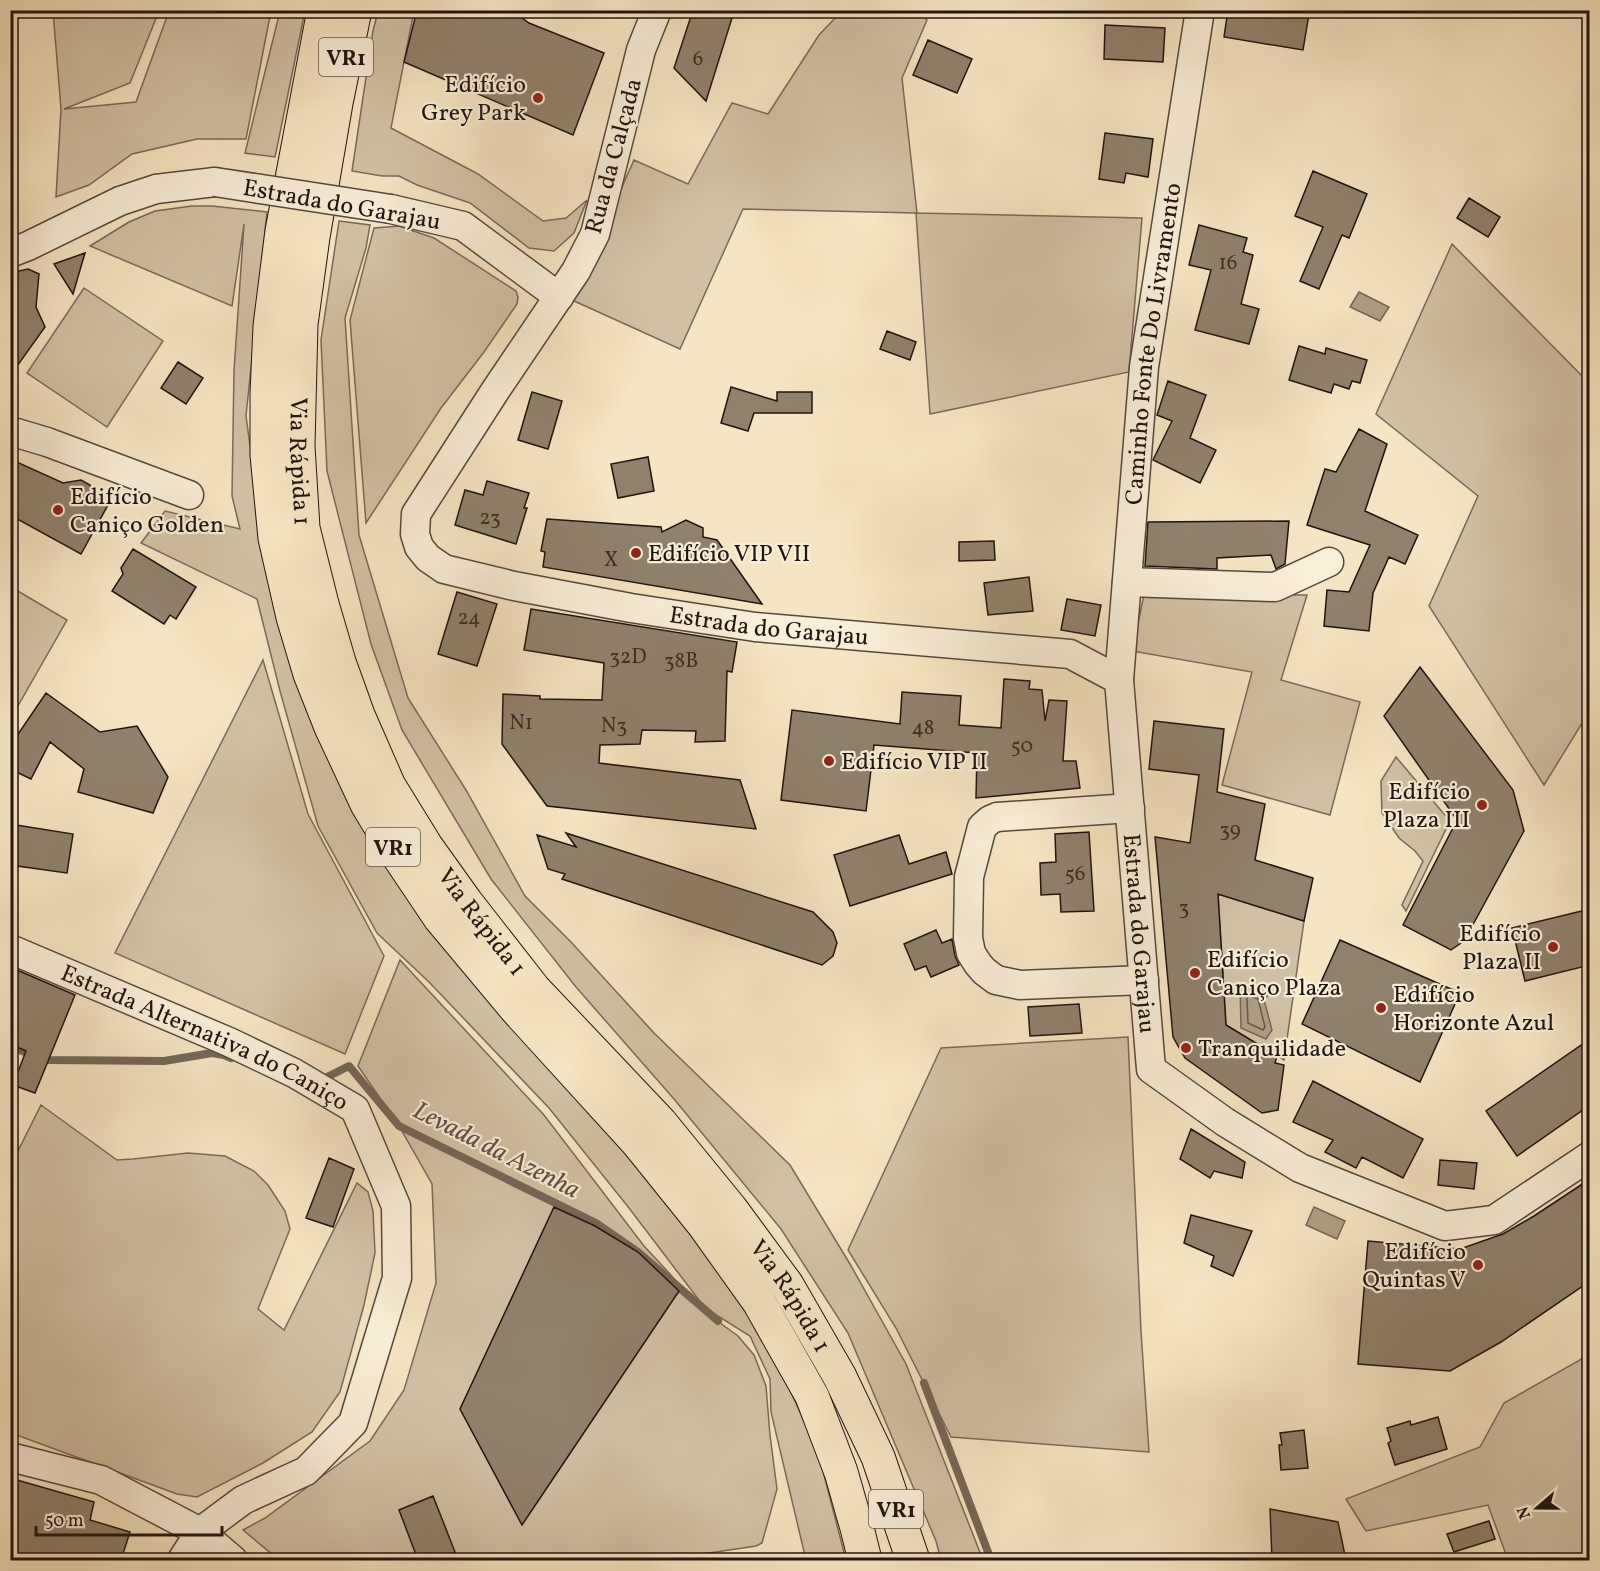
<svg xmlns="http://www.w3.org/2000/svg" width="1600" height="1571" font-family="Vollkorn,serif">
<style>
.green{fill:#d1c1a4;stroke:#786a5a;stroke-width:1.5}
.water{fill:#ad9e85;stroke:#746756;stroke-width:1.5}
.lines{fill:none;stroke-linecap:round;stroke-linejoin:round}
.shore{stroke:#66594a;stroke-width:1.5}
.stream{stroke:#746756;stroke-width:8}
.building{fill:#8f816c;stroke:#1f140f;stroke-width:1.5}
.minor-casing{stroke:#55483c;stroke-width:31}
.highway-casing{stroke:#1f140f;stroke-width:35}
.minor{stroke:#f9eed7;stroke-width:28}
.highway{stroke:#f6e5c2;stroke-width:33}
.minor-bridge-casing{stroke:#55483c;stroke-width:31;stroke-linecap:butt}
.minor-bridge{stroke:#f9eed7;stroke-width:28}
.poi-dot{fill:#8f2418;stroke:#f9eed7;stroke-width:2}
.labels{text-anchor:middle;stroke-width:4.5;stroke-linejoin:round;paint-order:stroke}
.number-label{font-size:21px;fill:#3b2f26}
.shield{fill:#f9eed7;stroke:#60554b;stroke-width:1.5}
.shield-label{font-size:22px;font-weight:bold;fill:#1f140f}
.poi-label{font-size:24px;fill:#1f140f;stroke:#f9eed7;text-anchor:start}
.street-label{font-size:24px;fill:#1f140f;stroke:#f9eed7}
.water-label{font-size:26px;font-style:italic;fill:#5f5244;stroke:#f9eed7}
</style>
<rect width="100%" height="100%" fill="#f6e5c2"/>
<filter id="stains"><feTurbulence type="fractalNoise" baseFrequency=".00333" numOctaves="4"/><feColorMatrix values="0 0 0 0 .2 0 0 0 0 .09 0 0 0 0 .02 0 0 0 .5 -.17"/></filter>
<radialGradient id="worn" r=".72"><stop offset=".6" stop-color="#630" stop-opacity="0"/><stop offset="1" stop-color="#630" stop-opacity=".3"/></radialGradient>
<!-- green -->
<path class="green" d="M53,11H159L130,83L64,109L136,102L169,11H271L246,139H197L132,154L89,185L56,197L61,109Z
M280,11H305L275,157L245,153Z
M378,11H414L391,128L478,174L543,221L566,218L587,200L574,233L554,251L529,248L470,203L417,185L399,176H382L352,171L373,31Z
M842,11H916L927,20L902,78L917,213L1142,218L1129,372L930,414L916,213L743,209L680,349L572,300L634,160L688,184L732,103L768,114L819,35Z
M192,206H212L267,212L246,416L264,548L284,642L645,1165L765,1335L818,1452L846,1560H806L771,1412L770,1379L750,1336L705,1308L629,1208L549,1108L429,982L377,933L318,826L280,691L257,599L141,543L165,511L240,529L232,496L234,371L244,224L232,306L90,246L129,222L155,211Z
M339,221L370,225L366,248L345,318L359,535L408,698L466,790L525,896L571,942L654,1033L790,1165L850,1264L906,1364L983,1560H941L936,1541L848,1333L781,1229L674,1099L576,987L491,879L402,730L371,644L327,471L321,340Z
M399,226L434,238L516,291L518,297L517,304L484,352L441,408L366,523L350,320L374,228Z
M1452,244L1589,383V712L1544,785L1429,606L1478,496L1376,414Z
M84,288L163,341L107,427L27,373Z
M11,587L67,620L11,718Z
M1144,595H1307L1281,680L1360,702L1330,815L1222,785L1252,672L1132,651Z
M263,660L308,814L384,956L345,1054L115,953Z
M1396,757L1450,821L1406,911L1402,905L1423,861L1415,851L1399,838L1382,813L1381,781Z
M1218,894L1304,921L1284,1060L1226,1025Z
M400,960L544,1115L644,1246L670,1274L698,1307L738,1336L754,1355L766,1386L770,1435L777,1489L762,1543L756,1546L689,1556L681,1559V1560H279L243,1530L265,1518L370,1441L404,1390L436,1283L432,1184L399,1126L358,1066Z
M1128,1037L1141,1331L1149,1452L951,1437L896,1328L848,1250L941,1048Z
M41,1105L117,1160L133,1159L188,1153L225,1156L254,1171L268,1185L285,1211L290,1229L258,1309L284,1330L357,1183L368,1192L373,1211L375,1253L364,1305L340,1392L312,1432L263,1463L197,1497L177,1494L11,1433L10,1167Z
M1589,1352V1560H1508L1488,1505L1366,1531L1346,1499L1480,1447L1504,1403L1580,1360Z"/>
<!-- water -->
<path class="water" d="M1359,292L1389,307L1380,321L1350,307Z
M1240,985L1268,995L1264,1000L1272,1030L1266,1039L1241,1028Z
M1314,1207L1345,1221L1337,1239L1306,1225Z"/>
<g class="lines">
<!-- shore -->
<path class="shore" d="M1248,995L1258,999L1265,1027L1263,1030L1248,1023L1247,998Z"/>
<!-- stream -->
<path class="stream" d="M10,1047L49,1060L164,1061L212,1053L224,1055L231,1058
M319,1081L349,1066L399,1126L596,1223L638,1252L718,1321
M924,1383L991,1560"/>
</g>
<!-- building -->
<path class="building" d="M417,10H511L529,23L604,53L573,135L404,62Z
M693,10H707L732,18L706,101L674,68Z
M1228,10H1290L1309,14L1303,50L1224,37Z
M1105,25L1165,28L1163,62L1104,59Z
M928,40L972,59L957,93L913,75Z
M1105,133L1153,139L1148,177L1126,173L1124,183L1099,179Z
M1313,171L1367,194L1349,238L1342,235L1319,289L1300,281L1323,227L1295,216Z
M1469,198L1500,217L1488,237L1457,218Z
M1199,225L1247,238L1243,252L1253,255L1241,304L1259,309L1249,344L1195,330L1211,270L1189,265Z
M85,253L73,294L54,264Z
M28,269L39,274L36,307L45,327L10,376V273Z
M887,331L916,342L910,360L880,349Z
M1299,346L1325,354L1326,348L1367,360L1360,383L1352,381L1349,389L1334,384L1331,393L1289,380Z
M178,362L203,378L186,404L161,388Z
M1168,381L1206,395L1190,438L1216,450L1200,483L1153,460L1172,421L1157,415Z
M731,387L777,401V392H812V413H754L748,431L721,423Z
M532,392L562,401L548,449L518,440Z
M1359,429L1387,444L1365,511L1418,535L1405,564L1389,557L1373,593L1369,631L1324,626L1327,590L1349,592L1370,545L1307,525L1325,469L1336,472Z
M648,457L654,491L618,498L611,464Z
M10,459L63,483L81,480L90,485L96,498L108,505L81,554L10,515Z
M487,481L529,493L524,508H527L516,544L455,525L465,490L483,495Z
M547,519L661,527L662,532L686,520L703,528V537L717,540L762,604L543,567L545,552L541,551Z
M1289,521L1285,564L1276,569L1271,555L1217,558V569L1145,566L1148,522Z
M994,541L995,560L959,561V542Z
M133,549L196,587L176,619L170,615L164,624L112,591L123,574L121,568Z
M1029,577L1033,611L988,615L984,583Z
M457,592L497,604L477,666L438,654Z
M1067,599L1101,605L1095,636L1061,630Z
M531,609L737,642L732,672L727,671L725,741L695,742L696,731L642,730L640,744L600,745L599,763L740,780L756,829L547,806L502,744L503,694L540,696V699L602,700L604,663L524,650Z
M1420,667L1513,790L1524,831L1464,941L1451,950L1403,925L1457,820L1384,716Z
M1004,679L1030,681L1029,689L1042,690L1045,721L1049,700L1067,701L1063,761H1076L1080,788L976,798L977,753L874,745L866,811L781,800L792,710L900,724L902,692L961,696L959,725L1001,728Z
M46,693L100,732L137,726L168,777L153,813L78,792L84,769L50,742L31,779L10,769V746Z
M1154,721L1224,729L1217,792L1265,804L1255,860L1313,878L1304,921L1218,894L1226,1025L1277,1056L1275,1063L1284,1065L1278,1110L1262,1113L1185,1058L1173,1037L1155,837L1190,843L1199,775L1149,769Z
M10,824L73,834L67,873L10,865Z
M1089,832L1094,911L1061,912L1060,894L1041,895L1040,863L1056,862L1055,834Z
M566,833L813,912L833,932L837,943L833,956L822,965L562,879L565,874L548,869L537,835L576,847Z
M899,835L909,864L946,852L952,874L850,906L834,855Z
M1590,909V965L1525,981L1512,928Z
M936,930L942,943L952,939L955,956L959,965L931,977L926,966L915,970L904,944Z
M1340,940L1460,993L1420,1082L1302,1024Z
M10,967L75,995L35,1093L13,1085L26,1051L10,1044Z
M1079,1004L1082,1033L1030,1036L1028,1007Z
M1590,1039V1105L1517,1156L1486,1111Z
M1313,1081L1423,1139L1403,1178L1362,1157L1356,1168L1325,1152L1333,1140L1293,1122Z
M1191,1129L1245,1162L1242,1178L1214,1171L1210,1178L1180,1159Z
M329,1158L354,1169L333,1227L306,1218Z
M1440,1160L1477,1163L1474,1189L1438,1185Z
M1590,1179V1281L1501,1342L1450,1371L1358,1364L1368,1241L1460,1249L1503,1234L1534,1216Z
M554,1207L595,1226L638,1252L679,1291L522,1525L460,1409Z
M1191,1215L1252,1231L1233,1276L1211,1266L1214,1256L1184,1243Z
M1438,1417L1447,1449L1395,1465L1388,1443L1391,1441L1387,1428L1410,1421L1411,1425Z
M1304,1430L1308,1468L1281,1470L1279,1445H1282L1280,1433Z
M10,1478L94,1502L90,1520L130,1532L121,1560H10Z
M433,1496L455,1552L435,1560H418L399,1510Z
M1270,1509L1338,1522L1346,1560H1272Z
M1489,1521L1495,1539L1454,1552L1447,1534Z"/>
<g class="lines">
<!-- minor casing -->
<g class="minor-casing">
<g id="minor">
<path id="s1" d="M657,10L641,50L595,234L576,271L495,391L416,514L415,534L419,547L428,558L444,569L514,586L631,608L755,627L1070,654L1119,680L1151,1069L1225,1122L1300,1168L1445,1226L1494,1220L1590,1156"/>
<path d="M391,209L463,226L559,297"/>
<path d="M10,253L28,246L120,201L156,189L215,182"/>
<path d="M10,431L47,442L189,495"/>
<path d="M1127,582L1275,587L1329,562"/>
<path id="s2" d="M1119,680L1144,367L1200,10"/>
<path d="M1130,808L997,817L990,820L982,827L969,877L968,938L971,953L978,964L984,971L996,980L1020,985L1144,980"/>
<path id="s3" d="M10,949L229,1042L294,1073L355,1109L396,1206L397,1278L353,1423L306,1471L243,1500L200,1532L182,1560"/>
<path d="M10,1457L101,1480L200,1532L233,1560"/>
</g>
</g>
<!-- highway casing -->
<g class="highway-casing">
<g id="highway">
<path d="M324,10L282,231L270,326L267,394V455L275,538L293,617L310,674L331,727L367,804L397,854L440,918L517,1010L638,1143L704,1225L759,1302L812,1396L841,1472L857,1528L865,1560"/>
<path id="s4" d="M355,10L336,103L313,237L301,324L298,446L303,528L322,604L339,662L358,715L389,786L426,846L466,902L534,989L660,1122L731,1209L787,1285L840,1377L878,1457L913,1560"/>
</g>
</g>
<!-- minor -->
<use href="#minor" class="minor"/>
<!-- highway -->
<use href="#highway" class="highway"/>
<!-- minor-bridge casing -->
<g class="minor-bridge-casing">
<path id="minor-bridge" d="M215,182L391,209"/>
</g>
<!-- minor-bridge -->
<use href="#minor-bridge" class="minor-bridge"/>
</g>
<!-- markers -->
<g class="poi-dot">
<circle cx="538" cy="98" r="6"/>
<circle cx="58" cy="510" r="6"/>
<circle cx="636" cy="553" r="6"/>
<circle cx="829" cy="761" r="6"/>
<circle cx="1482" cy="805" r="6"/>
<circle cx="1553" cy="947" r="6"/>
<circle cx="1195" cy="973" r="6"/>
<circle cx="1381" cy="1008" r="6"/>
<circle cx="1186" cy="1048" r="6"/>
<circle cx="1478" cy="1265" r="6"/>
</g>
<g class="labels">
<!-- number labels -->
<g class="number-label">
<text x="698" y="65">6</text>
<text x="1228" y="269">16</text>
<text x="490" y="524">23</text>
<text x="611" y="566">X</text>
<text x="469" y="624">24</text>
<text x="628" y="663">32D</text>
<text x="681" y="667">38B</text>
<text x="521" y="729">N1</text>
<text x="614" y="732">N3</text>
<text x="923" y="734">48</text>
<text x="1022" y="752">50</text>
<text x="1230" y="836">39</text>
<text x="1075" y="880">56</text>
<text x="1184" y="914">3</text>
</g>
<!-- shield labels -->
<g class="shield">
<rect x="319" y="38" width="54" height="38" rx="4.5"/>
<rect x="366" y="828" width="54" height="38" rx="4.5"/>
<rect x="869" y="1490" width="54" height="38" rx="4.5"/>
</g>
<g class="shield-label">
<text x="346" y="65">VR1</text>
<text x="393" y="855">VR1</text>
<text x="896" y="1517">VR1</text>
</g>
<!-- poi labels -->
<g class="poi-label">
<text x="526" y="92" text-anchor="end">Edifício<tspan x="526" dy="28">Grey Park</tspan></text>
<text x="70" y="504">Edifício<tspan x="70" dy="28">Caniço Golden</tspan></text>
<text x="648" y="561">Edifício VIP VII</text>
<text x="841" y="769">Edifício VIP II</text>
<text x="1470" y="799" text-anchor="end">Edifício<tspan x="1470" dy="28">Plaza III</tspan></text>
<text x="1541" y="941" text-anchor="end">Edifício<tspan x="1541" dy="28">Plaza II</tspan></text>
<text x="1207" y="967">Edifício<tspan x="1207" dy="28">Caniço Plaza</tspan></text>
<text x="1393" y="1002">Edifício<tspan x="1393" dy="28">Horizonte Azul</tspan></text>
<text x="1198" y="1056">Tranquilidade</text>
<text x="1466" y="1259" text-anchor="end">Edifício<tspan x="1466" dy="28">Quintas V</tspan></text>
</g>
<!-- street labels -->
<g class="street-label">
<text transform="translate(613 156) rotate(-75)" y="8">Rua da Calçada</text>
<text transform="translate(342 204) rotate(10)" y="8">Estrada do Garajau</text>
<text dy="8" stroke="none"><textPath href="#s2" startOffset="338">Caminho Fonte Do Livramento</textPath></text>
<text dy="8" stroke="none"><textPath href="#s4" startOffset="456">Via Rápida 1</textPath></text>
<text dy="8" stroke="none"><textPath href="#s1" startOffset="963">Estrada do Garajau</textPath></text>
<text dy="8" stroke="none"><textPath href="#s4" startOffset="960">Via Rápida 1</textPath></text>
<text dy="8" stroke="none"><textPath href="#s1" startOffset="1575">Estrada do Garajau</textPath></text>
<text dy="8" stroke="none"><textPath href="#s3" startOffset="214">Estrada Alternativa do Caniço</textPath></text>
<text dy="8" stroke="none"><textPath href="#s4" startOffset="1446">Via Rápida 1</textPath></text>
</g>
<!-- water labels -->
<g class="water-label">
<text transform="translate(497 1149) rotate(27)" y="9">Levada da Azenha</text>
</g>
</g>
<!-- margin -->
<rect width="1600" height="1571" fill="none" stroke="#f6e5c2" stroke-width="36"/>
<rect x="12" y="12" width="1576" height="1547" fill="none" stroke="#1f140f" stroke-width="3"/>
<rect x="18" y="18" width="1564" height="1535" fill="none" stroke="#1f140f" stroke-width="1.5"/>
<!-- north arrow -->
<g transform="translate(1537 1508) rotate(250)" stroke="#f9eed7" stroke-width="4.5" paint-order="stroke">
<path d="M0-4.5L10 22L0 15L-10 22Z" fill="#1f140f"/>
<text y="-9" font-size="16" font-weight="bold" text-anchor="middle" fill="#1f140f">N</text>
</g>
<!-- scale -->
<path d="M36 1526v9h186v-9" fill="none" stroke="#1f140f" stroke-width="3"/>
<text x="45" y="1526" font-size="18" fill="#1f140f" stroke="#f9eed7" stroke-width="4.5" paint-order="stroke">50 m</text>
<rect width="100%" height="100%" filter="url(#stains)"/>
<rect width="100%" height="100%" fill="url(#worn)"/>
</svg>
